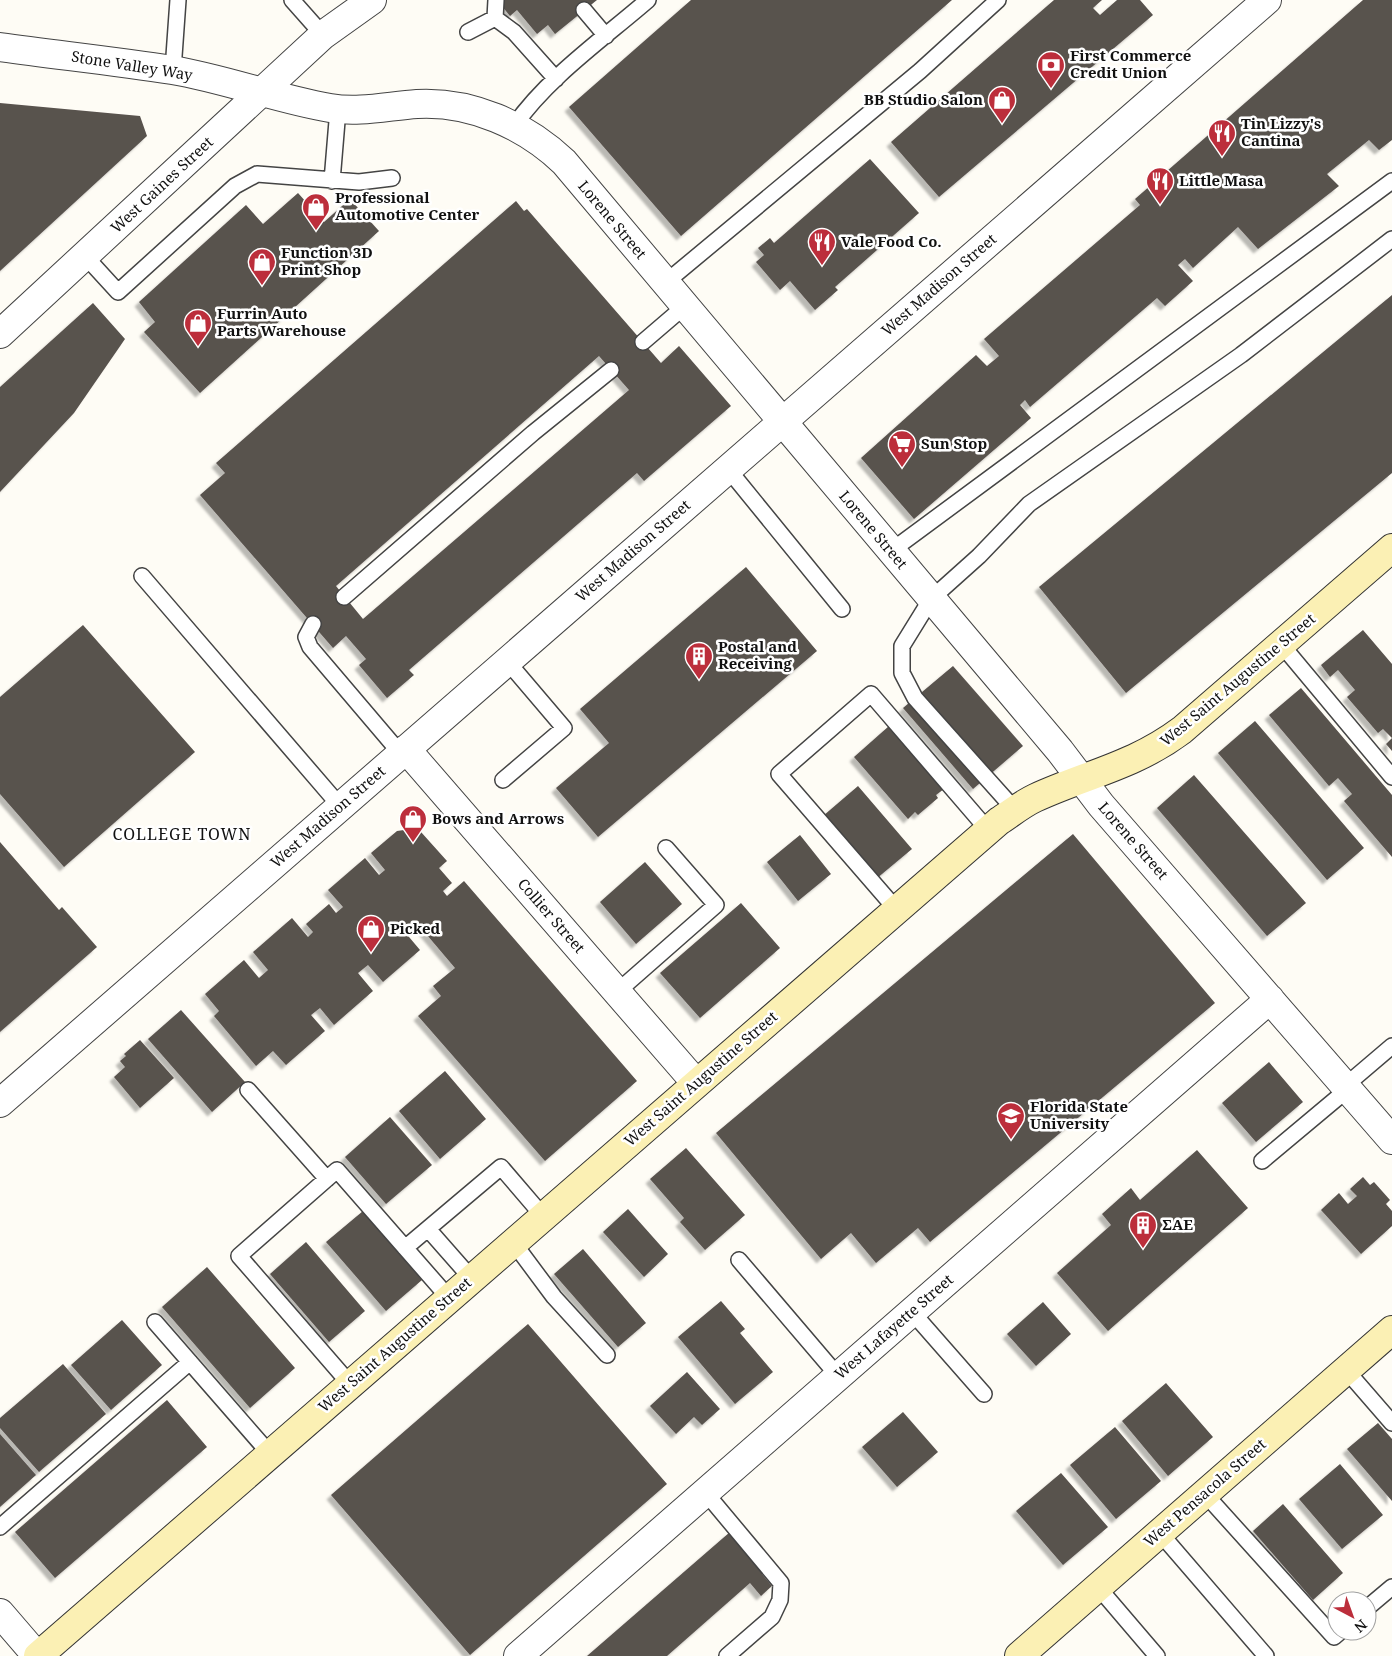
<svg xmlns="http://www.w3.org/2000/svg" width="1392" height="1656" font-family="'Noto Serif',serif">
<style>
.building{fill:#59524e;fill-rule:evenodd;filter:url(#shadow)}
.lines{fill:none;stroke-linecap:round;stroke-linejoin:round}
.service-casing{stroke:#444;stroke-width:18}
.minor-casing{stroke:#444;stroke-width:30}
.tertiary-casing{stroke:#444;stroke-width:30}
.secondary-casing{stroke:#333;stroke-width:30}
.service{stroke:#fff;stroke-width:15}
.minor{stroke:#fff;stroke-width:28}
.tertiary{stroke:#fff;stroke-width:28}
.secondary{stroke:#fbf0b4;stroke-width:28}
.labels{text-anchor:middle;stroke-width:5;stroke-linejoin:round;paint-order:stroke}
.poi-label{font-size:15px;font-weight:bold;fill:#111;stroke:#fff;text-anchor:start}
.street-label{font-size:15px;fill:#111;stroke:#fff}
.neighbourhood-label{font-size:16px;letter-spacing:1px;fill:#111;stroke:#fff}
</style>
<defs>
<filter id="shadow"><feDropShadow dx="-4.5" dy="4.5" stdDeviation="1" flood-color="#0004"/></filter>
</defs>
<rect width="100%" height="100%" fill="#fefcf5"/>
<!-- building -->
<path class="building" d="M497,0H597L555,34L548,25L537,34L517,10L510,16Z
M691,0H952L681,236L569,107Z
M1054,0H1102L1093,8L1100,15L1117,0H1140L1153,15L939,197L891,142Z
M1363,0H1392V140L1379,150L1369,140L1327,174L1339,186L1258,249L1238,227L1193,268L1185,259L1178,265L1193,281L1165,306L1157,298L1030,407L1025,400L1020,405L1031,418L914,519L861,458L976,355L987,366L999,356L984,339L1140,205L1135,199Z
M0,103L140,116L147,136L0,271Z
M870,159L919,213L835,287L838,290L815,310L790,281L780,290L756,262L764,255L758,248L770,238L774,243Z
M298,193L324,222L350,199L379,231L200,393L144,332L155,322L139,302L246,205L263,224Z
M516,201L524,211L527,209L661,363L679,346L731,406L644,481L637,473L409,670L414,675L387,698L359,665L366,659L346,636L333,648L200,495L225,473L216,463ZM599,356L629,390L363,619L336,586Z
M1392,295V473L1126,693L1039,587Z
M93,303L125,339L74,413L0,492V387Z
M746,567L817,651L598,837L556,788L609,743L580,709Z
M83,625L195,752L64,867L0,794V697Z
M1363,630L1392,664V751L1386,744L1392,738L1383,729L1378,733L1347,697L1355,690L1338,670L1330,677L1321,665Z
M953,666L1023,746L973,789L903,708Z
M1301,688L1392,795V857L1344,801L1352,794L1338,778L1329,786L1269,715Z
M1255,721L1364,848L1327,880L1218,753Z
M889,726L944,789L936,795L938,798L918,815L915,812L908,819L854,757Z
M1194,775L1306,903L1267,936L1157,808Z
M858,786L912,849L876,879L823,816Z
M411,829L421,832L447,861L439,868L452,883L443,891L447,896L464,881L637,1081L545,1161L418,1016L441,996L433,986L455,968L416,922L404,931L420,950L383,982L368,965L358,973L373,991L334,1025L320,1008L311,1015L325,1031L286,1065L273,1051L256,1066L214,1016L219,1011L205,994L244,960L259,978L268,970L253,952L292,918L308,937L313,932L306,924L329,904L336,913L343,907L328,890L365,858L379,875L385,870L371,853L397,831Z
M1073,834L1215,1003L930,1242L918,1228L876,1263L851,1233L821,1259L716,1133Z
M800,835L831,874L798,901L767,862Z
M0,842L59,910L62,907L97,947L0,1032Z
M645,862L682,904L636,944L600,902Z
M741,903L780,948L700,1018L660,973Z
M181,1010L245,1082L212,1112L148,1039Z
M140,1040L174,1078L140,1108L114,1077L125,1067L120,1061L126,1056L124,1054Z
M1269,1062L1303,1102L1256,1142L1222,1103Z
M445,1071L486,1119L440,1159L399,1111Z
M390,1117L432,1165L386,1204L345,1157Z
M686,1148L745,1215L705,1250L680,1222L684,1218L650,1179Z
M1197,1150L1248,1208L1108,1331L1057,1273L1111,1225L1102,1214L1131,1188L1140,1200Z
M1363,1177L1370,1185L1374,1182L1390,1200L1386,1204L1392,1211V1226L1361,1254L1321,1210L1339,1193L1348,1204L1357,1196L1350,1189Z
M628,1209L668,1254L644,1277L603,1232Z
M363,1211L422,1280L386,1311L326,1242Z
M306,1242L365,1311L329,1342L270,1274Z
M583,1249L646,1323L618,1347L554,1274Z
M207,1267L295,1368L250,1408L162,1307Z
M721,1301L745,1329L740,1333L773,1372L735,1404L678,1337Z
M1043,1302L1071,1334L1036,1366L1007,1334Z
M122,1320L162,1365L111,1410L71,1365Z
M528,1324L667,1484L470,1655L331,1495Z
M63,1364L106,1414L39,1472L0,1428V1418Z
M687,1372L720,1409L702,1425L694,1417L676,1434L650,1406Z
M1166,1383L1213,1437L1168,1476L1122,1421Z
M167,1400L207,1447L55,1578L15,1532Z
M903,1412L938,1452L897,1487L862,1447Z
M1378,1423L1392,1439V1501L1347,1449Z
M1115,1427L1161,1481L1116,1519L1070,1465Z
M0,1434L36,1475L0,1507Z
M1340,1464L1383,1515L1342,1549L1299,1499Z
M1061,1473L1108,1527L1063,1565L1016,1511Z
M1283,1504L1343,1573L1313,1600L1253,1531Z
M730,1532L764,1572L762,1574L772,1586L761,1596L750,1583L667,1656H587Z"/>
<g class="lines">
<!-- service casing -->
<g class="service-casing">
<path id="service" d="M292,0L323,35
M496,0L495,18L514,32L556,79
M584,10L606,36
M468,32L495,18
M173,70L178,0
M514,126C546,79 604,38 648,0
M332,181L338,109
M85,256L118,292L235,186L257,174L359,182L392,178
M665,283L920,71L998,0
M643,342L685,306
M728,469L842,609
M891,551L1392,181
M142,576L340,806
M344,597L533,433L611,370
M313,624L306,637L310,647L401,754
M1281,644L1392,777
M503,780L564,728L507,661
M1015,810L915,698L902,673V646L931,599L979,556L1029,504L1241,355L1392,239
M896,909L779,774L871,694L988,830
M617,992L716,905L666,848
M1345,1086L1392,1046
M248,1090L327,1179
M1262,1161L1348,1089
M428,1229L472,1279
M513,1242L554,1297L607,1355
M405,1248L501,1167L543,1216
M739,1260L838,1376
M912,1312L984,1394
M155,1322L270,1454
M1346,1370L1392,1423
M350,1384L239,1256L337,1170L449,1298
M705,1492L781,1583L780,1600L772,1617L727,1656
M1205,1494L1334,1637L1341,1631
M0,1527L190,1362
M1160,1533L1266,1656
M1098,1587L1157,1656
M1367,1608L1392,1587"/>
</g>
<!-- minor casing -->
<g class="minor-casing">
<path id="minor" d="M0,47C57,55 115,61 172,70C226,79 277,99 330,108C359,113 388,106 417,104C471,101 525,125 564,162L1060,751L1101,805L1392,1140
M406,749L696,1083
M0,1103L1267,0
M0,1613L37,1656
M518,1656L1270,999"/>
</g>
<!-- tertiary casing -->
<g class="tertiary-casing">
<path id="tertiary" d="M0,334L323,35L372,0"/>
</g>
<!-- secondary casing -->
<g class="secondary-casing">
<path id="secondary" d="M38,1656L999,821C1010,814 1022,804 1035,798C1087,774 1134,766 1182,730L1392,548
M1019,1656L1392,1330"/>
</g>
<!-- service -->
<use href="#service" class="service"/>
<!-- minor -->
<use href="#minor" class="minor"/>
<!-- tertiary -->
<use href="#tertiary" class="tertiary"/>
<!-- secondary -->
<use href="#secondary" class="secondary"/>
</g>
<!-- icons -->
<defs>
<g id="bank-pin" transform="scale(1.4375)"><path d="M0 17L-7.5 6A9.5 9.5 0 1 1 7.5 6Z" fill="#bc2e3b" stroke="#fff"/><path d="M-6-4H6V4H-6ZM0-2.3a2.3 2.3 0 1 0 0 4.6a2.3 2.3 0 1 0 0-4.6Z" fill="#fff"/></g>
<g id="shop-pin" transform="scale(1.4375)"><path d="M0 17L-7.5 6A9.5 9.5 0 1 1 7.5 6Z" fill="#bc2e3b" stroke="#fff"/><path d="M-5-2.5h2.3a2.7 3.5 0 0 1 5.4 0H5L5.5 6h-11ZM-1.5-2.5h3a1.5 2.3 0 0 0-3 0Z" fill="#fff"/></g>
<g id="restaurant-pin" transform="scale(1.4375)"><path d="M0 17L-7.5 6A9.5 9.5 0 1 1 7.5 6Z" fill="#bc2e3b" stroke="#fff"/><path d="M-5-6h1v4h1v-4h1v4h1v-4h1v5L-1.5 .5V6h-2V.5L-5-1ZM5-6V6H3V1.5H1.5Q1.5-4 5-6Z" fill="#fff"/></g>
<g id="supermarket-pin" transform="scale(1.4375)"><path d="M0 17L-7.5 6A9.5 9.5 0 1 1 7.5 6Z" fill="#bc2e3b" stroke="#fff"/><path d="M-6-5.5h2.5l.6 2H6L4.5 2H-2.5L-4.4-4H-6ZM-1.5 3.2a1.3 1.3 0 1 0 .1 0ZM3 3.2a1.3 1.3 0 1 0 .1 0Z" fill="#fff"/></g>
<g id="building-pin" transform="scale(1.4375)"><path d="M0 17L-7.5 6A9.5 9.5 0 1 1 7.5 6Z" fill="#bc2e3b" stroke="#fff"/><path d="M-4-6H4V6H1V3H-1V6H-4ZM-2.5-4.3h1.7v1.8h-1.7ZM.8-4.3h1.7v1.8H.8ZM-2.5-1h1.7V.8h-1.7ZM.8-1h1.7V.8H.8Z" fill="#fff"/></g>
<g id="university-pin" transform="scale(1.4375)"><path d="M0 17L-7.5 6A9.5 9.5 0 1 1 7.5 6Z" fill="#bc2e3b" stroke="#fff"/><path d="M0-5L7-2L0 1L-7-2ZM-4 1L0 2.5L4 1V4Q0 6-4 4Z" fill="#fff"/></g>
</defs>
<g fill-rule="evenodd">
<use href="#bank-pin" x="1051" y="65"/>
<use href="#shop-pin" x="1002" y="100"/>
<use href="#restaurant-pin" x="1222" y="133"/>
<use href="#restaurant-pin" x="1160" y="181"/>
<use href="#shop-pin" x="316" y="207"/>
<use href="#restaurant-pin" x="822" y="242"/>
<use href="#shop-pin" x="262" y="262"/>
<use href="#shop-pin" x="198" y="323"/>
<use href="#supermarket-pin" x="902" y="444"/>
<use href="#building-pin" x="699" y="656"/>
<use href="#shop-pin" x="413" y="819"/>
<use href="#shop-pin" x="371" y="929"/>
<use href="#university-pin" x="1011" y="1116"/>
<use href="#building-pin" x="1143" y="1225"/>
</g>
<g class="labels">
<!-- poi labels -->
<g class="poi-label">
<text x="1070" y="61">First Commerce<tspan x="1070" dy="17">Credit Union</tspan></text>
<text x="983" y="105" text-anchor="end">BB Studio Salon</text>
<text x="1241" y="129">Tin Lizzy's<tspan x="1241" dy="17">Cantina</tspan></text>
<text x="1179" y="186">Little Masa</text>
<text x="335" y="203">Professional<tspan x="335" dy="17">Automotive Center</tspan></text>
<text x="841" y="247">Vale Food Co.</text>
<text x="281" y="258">Function 3D<tspan x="281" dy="17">Print Shop</tspan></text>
<text x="217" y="319">Furrin Auto<tspan x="217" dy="17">Parts Warehouse</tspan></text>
<text x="921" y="449">Sun Stop</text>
<text x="718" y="652">Postal and<tspan x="718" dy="17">Receiving</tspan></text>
<text x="432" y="824">Bows and Arrows</text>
<text x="390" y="934">Picked</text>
<text x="1030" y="1112">Florida State<tspan x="1030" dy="17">University</tspan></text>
<text x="1162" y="1230">ΣΑΕ</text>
</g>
<!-- street labels -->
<g class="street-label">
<text transform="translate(132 66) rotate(9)" y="5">Stone Valley Way</text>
<text transform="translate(162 185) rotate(-43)" y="5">West Gaines Street</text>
<text transform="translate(612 220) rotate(50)" y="5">Lorene Street</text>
<text transform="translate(939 285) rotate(-41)" y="5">West Madison Street</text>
<text transform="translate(873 530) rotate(50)" y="5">Lorene Street</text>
<text transform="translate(633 551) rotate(-41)" y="5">West Madison Street</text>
<text transform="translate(1238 680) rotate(-40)" y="5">West Saint Augustine Street</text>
<text transform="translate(328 817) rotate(-41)" y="5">West Madison Street</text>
<text transform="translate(1133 841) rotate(49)" y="5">Lorene Street</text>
<text transform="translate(551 916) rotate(49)" y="5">Collier Street</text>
<text transform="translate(701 1079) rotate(-41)" y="5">West Saint Augustine Street</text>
<text transform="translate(894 1327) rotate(-41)" y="5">West Lafayette Street</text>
<text transform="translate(395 1345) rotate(-41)" y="5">West Saint Augustine Street</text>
<text transform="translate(1205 1493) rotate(-41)" y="5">West Pensacola Street</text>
</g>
<!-- neighbourhood labels -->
<g class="neighbourhood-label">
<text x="182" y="840">COLLEGE TOWN</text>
</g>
</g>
<!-- north arrow -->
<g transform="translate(1352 1616) rotate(139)"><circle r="24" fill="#ffffff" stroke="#a0a0a0"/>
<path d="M0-4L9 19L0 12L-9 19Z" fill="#bc2e3b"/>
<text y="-8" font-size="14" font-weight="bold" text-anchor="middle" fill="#111111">N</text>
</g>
</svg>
